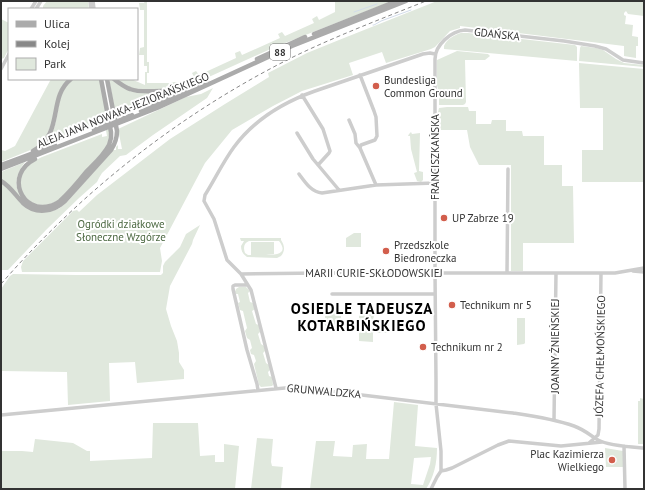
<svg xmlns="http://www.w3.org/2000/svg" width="645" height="490" font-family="'PT Sans',sans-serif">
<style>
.green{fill:#e0e8dd;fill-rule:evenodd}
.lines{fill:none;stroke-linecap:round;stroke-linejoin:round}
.stream{stroke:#d2dcea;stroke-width:1}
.minor{stroke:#cdcdcd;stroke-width:3.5}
.major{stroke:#ababab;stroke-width:4.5}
.rail{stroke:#888;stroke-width:1;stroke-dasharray:4 3;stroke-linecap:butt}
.poi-dot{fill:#d25e4c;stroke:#fff;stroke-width:1.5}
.labels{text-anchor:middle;stroke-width:4;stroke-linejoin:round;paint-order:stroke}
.shield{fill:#fff;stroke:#707070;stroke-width:1}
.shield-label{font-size:10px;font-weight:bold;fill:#333}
.street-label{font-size:11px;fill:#333;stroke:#fff}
.poi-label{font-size:11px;fill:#333;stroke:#fff;text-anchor:start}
.park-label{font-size:11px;fill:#4e6a44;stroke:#fff}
.district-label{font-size:15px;font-weight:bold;letter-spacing:1px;fill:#000;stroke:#fff}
</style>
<rect width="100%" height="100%" fill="#fff"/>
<!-- green -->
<path class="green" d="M47,1H88L89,9H43V6Z
M145,1H147V62H149V73H147V83H171L174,82L181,83L194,77L192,73L196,71L199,75L236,58L235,53L240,51L242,55L280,38L278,34L282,32L285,36L314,23L312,19L317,16L319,20L335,12V1H392L275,47L189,86C173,89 142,93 127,86C123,84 119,81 116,79H131L145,85V72H147V66H144V55H139L140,48L144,47V10H140L139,3H144Z
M437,1H644V16L628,14L626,11L624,13V15L626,16L625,24L633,25L632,36L638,37V46H636V58L624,56V46L460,26V28L450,31L435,47L431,49L386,63L382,52L349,63L353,75L302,91L273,106L232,130L205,163L160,248L162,261L160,272H22L21,267L23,261L73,211L77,210L79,212L97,195L170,139L225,104L269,77L268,73L307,53L339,40Z
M1,19L9,23V48L4,58L1,59Z
M461,33H468L575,45L577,47V61L444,49V46C447,39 454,35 461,33Z
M581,46L596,48L603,50L616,59L624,63L644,65V67L579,61L580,48Z
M457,51L488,54L490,56L485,60H465L466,102L465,104L463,105H439V94L437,85V60Z
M579,63L644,69V182H582V150H603V108H580Z
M51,79H68L65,82L59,91L53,120L45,139L33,149L1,162V150L5,151L15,146Z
M73,79H100L110,136L106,148L61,198C44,213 17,203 21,178C22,176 21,174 22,172C25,167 37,159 42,157L102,134V137L107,136L104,119H100L99,123L95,126L41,148C45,143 49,139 52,133C61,115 55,93 73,79Z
M109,79H112L125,88L179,91L137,109L116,116Z
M213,88L207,98L153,135L126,155L120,156L102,173L99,178L97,182L79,198L46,230L8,270H1V183L9,189L23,204L42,212L52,211L60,208L68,201L113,150H116V147L118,145V149H122L118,129L186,97L201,94Z
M447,107H468L469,111H476V124H491L492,120H506V131H522L523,136H544V165H562V186H573L574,243H523V271H511V165H479L470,147L467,130H437V117L439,108Z
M411,132L412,134L420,133L419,171L423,172V180L421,182L417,181L414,173L417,172L411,149L410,136H408L409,134Z
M25,162C19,170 13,182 19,193C22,197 27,202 30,205H58L29,206L1,179V172Z
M200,225L193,240L192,244L170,286L166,309L171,326L177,341L179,353V362L184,370V379L137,383L135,362L109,363L110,401L68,405L67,372L1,371V289L10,276L13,274L77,275H161L163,273V266L165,262L180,247L186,234Z
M354,233H361V247H346V238Z
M240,238H281V240C285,246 285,251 281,256L277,258L247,257C243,254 241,251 241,246L244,241H241ZM249,241H279C289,254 276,255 266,255L274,254V242H251V255H248L245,253C243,247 244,243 249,241Z
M239,287H246L250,291L248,293L250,302L253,303L255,309L252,311L256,324L259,325L260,332L258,334L261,344L264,346L265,351L263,353L266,363L269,365L270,370L268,372L269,376L272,377L273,385L272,386L261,387L259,385L254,364L256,361L254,355L251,354L250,350L252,348L250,340L247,338L245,331L247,328L243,311L240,310L238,303L240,302L238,294H236L235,292L236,289Z
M325,310H341V326H325Z
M359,312H374L373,324H389V333H373V342L359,341Z
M517,318H525V343L524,344L517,345Z
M640,398L644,399V444H638V401H640Z
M394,402L418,405L415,446L437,448C437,463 434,477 426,489H310L316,441H335L333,456L352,457L353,445L367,444L366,459H389ZM431,457L430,464L423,485L411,484L414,458Z
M153,423H198L200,456L215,455V462H224V444L239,446L235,489H1V451H22L33,452L35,439L73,443L87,451H90V461L152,458Z
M257,438L273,439L271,462L272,466L283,467L281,489H251Z
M605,448L623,451V467H606Z"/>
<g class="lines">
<!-- stream -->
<path class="stream" d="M354,12L377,4
M373,25H374L381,21L411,10"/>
<!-- minor -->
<path class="minor" d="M90,1L91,9
M93,1L94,9
M31,9L36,1
M36,9L41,1
M1,69L9,54
M302,95L323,129L330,151L329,153L318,165
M349,120L355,134L356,143L360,148L376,185
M297,133L313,159L339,190
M360,148L361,145L375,140L377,136L376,117L374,111L360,75
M299,174C305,182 311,192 322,193L376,185L435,183
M633,271L644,272
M507,273L508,169
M241,274L322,273H615L644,268
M248,285H235L233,286V289L247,350L257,384L258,390
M332,294H435
M276,388L251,290L241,274L227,260L214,219L204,201L205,195C215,179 223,162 234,147C254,120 284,102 315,91L423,54L430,53L435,54
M1,415L295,387L513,413C533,416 554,419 574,426C583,429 590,435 598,440C609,446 631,447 644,448
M554,420L556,273
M589,443L598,435L599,429L601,273
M624,446L625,489
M441,471V451L436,404V380L435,272V59C435,45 451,31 465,30L564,41L595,46L606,49L623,60L644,63
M431,489L437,477L441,471L446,470L452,468L498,445L509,441L561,446L602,442"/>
<!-- major -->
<path class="major" d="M314,34L397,1
M257,59L305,37
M114,79C119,83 124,87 130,89C143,94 178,90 192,86
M141,111L207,82
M94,130L132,115
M33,151C65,133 47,98 71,79
M35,159C4,175 22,214 50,206C54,205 57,203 60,201C70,192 79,181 87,171C95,163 104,155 109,145L111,138V132L101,79
M1,165L55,145
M1,169L157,108L292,46L406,1
M1,181C10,186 16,196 23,203C36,215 53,212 65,201L111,150C115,144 117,138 117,131L107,79"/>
<!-- rail -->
<path class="rail" d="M1,284C83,190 181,113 293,57C336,36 381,19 426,1"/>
</g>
<!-- markers -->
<g class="poi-dot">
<circle cx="376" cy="86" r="4"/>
<circle cx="444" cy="218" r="4"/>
<circle cx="386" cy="251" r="4"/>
<circle cx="452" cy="305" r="4"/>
<circle cx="423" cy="347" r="4"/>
<circle cx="612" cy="460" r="4"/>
</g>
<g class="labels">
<!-- shield labels -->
<rect class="shield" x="270" y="44" width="20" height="16" rx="3"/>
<g class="shield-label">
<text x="280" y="56">88</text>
</g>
<!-- street labels -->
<g class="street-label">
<text transform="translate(497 34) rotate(6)" y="4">GDAŃSKA</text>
<text transform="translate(123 110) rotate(-22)" y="4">ALEJA JANA NOWAKA-JEZIORAŃSKIEGO</text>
<text transform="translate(435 157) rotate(-90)" y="4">FRANCISZKAŃSKA</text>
<text x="374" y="277">MARII CURIE-SKŁODOWSKIEJ</text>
<text transform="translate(555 346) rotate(-90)" y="4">JOANNY ŻNIEŃSKIEJ</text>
<text transform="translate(600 356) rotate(-89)" y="4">JÓZEFA CHEŁMOŃSKIEGO</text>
<text transform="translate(324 391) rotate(5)" y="4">GRUNWALDZKA</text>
</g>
<!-- poi labels -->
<g class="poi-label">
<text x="384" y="84">Bundesliga<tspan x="384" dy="13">Common Ground</tspan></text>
<text x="452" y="222">UP Zabrze 19</text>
<text x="394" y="249">Przedszkole<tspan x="394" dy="13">Biedroneczka</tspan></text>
<text x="460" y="309">Technikum nr 5</text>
<text x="431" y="351">Technikum nr 2</text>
<text x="604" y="458" text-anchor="end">Plac Kazimierza<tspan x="604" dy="13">Wielkiego</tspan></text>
</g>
<!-- park labels -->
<g class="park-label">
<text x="121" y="228">Ogródki działkowe<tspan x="121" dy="13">Słoneczne Wzgórze</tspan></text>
</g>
<!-- district labels -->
<g class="district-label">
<text x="362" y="314">OSIEDLE TADEUSZA<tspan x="362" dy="17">KOTARBIŃSKIEGO</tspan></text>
</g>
</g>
<!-- border -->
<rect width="645" height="490" fill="none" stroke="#333333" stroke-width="4"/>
<!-- legend -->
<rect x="8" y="8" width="130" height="72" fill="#ffffff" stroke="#adadad"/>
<rect x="16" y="21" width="20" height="6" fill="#ababab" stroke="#adadad"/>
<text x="44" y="28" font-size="12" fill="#333333">Ulica</text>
<rect x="16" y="41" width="20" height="6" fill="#888888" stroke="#adadad"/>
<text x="44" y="48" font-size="12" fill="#333333">Kolej</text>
<rect x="16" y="58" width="20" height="12" fill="#e0e8dd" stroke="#adadad"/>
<text x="44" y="68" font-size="12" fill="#333333">Park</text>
</svg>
